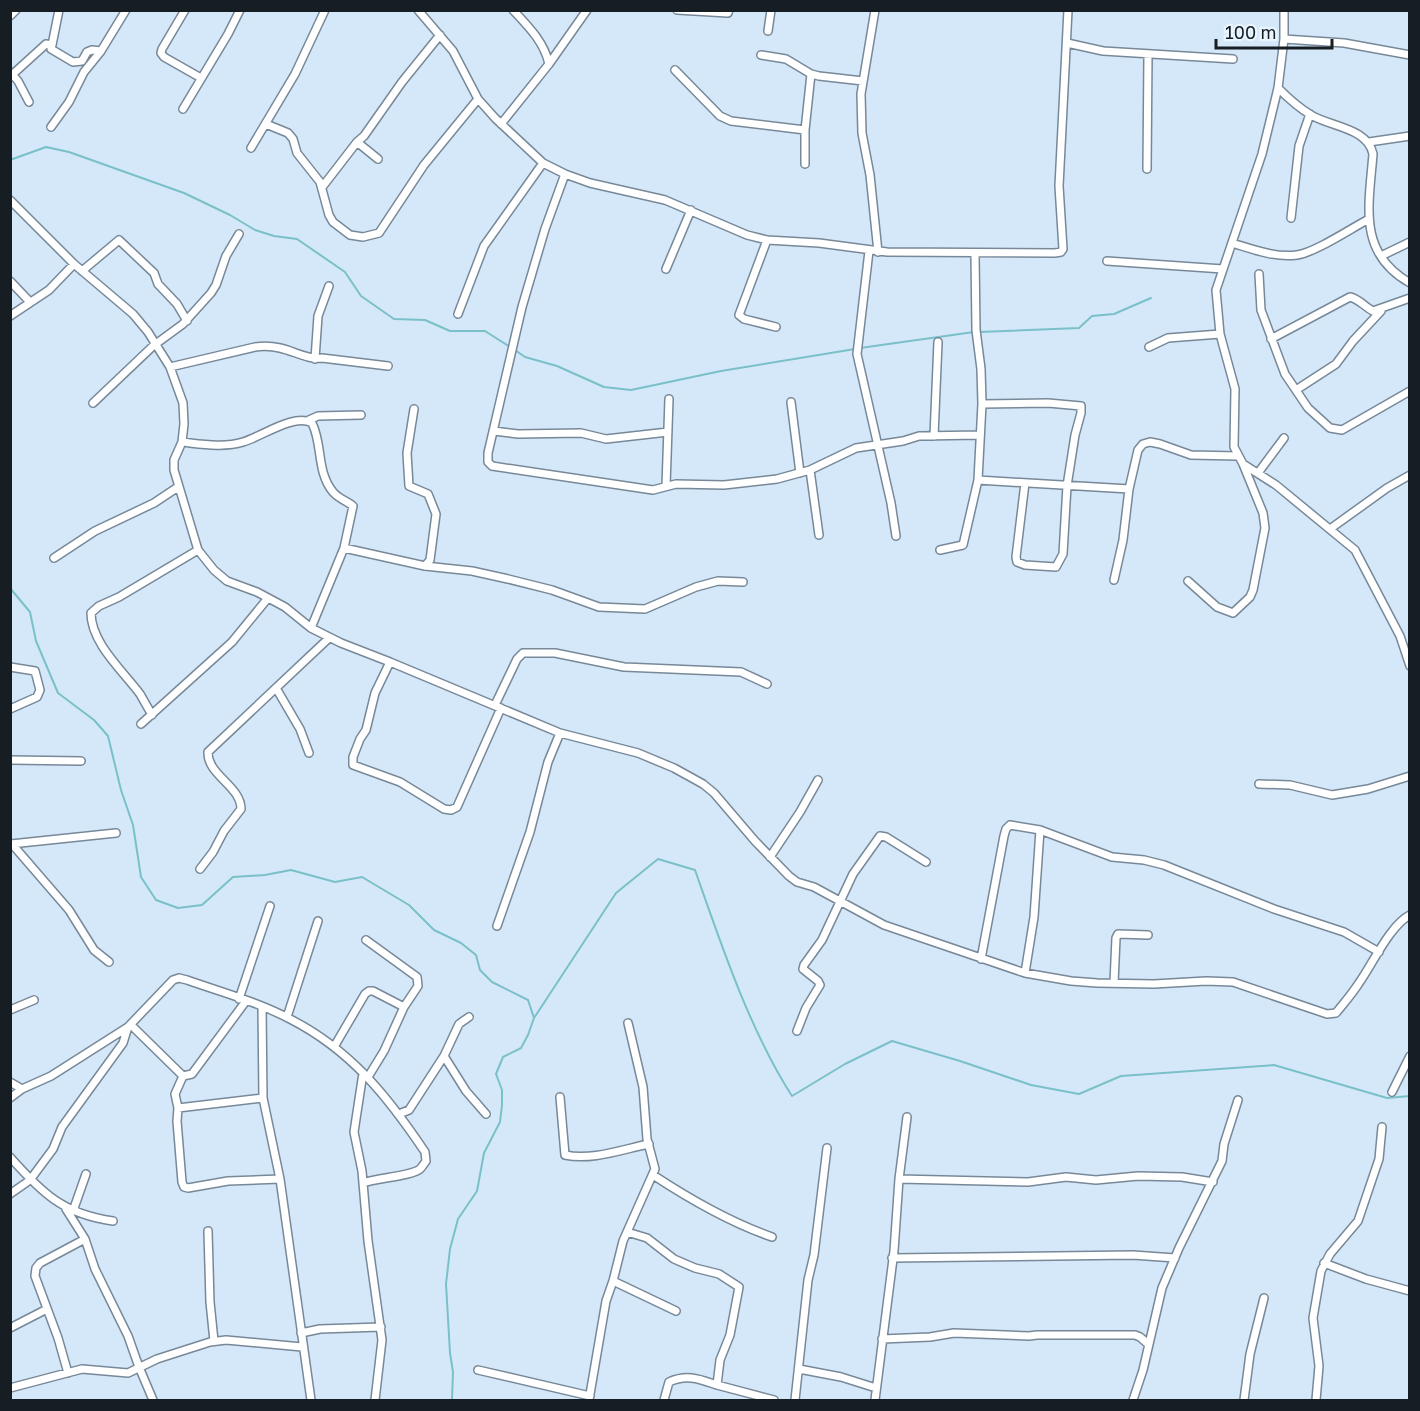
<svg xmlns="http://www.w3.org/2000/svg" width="1420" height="1411" font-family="'Golos Text',sans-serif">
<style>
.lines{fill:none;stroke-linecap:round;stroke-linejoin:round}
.stream{stroke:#7ac0c8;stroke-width:2}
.minor-casing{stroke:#778898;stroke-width:10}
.minor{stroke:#fff;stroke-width:7}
</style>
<rect width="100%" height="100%" fill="#d5e8f9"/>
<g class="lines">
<!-- stream -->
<path class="stream" d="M10,160L46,147L69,152L184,193L230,215L255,230L274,236L297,239L345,272L361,296L394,319L425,320L450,331H485L510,347
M979,332L1079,328L1092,316L1114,314L1151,298
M860,348L974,332
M515,350L525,357L557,366L604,387L631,390L721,371L855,349
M10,588L30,612L36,641L58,693L94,720L108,736L121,790L133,825L141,877L156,900L178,908L202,905L233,877L265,875L291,870L335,882L362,877L409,905L434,930L461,943L476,955L480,970L492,982L528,1000L534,1018L528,1035L521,1048L503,1057L496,1074L502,1090V1105L500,1122L484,1153L477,1191L458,1219L450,1249L446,1284L450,1353L453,1372L452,1400
M534,1018L616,893L658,859L695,870C721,944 750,1031 792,1096L845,1064L892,1041L960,1061L1031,1085L1079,1094L1121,1076L1274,1065L1387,1098L1410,1096"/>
<!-- minor casing -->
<g class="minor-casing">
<path id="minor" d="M185,10L162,49L161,53L164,57L201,78
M418,10L453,51L478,99L495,118L543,163L565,174L590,183L665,200L747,235L767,240L819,243L887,252L1055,253L1061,252L1063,249L1059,186L1068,10
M513,10C529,27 544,42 549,64
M677,10L728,13L729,10
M875,10L861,94L862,133L870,175L878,252
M1284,10V39L1278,88L1262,154L1216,290L1220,334L1235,389L1234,447L1243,464L1276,485L1355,550L1400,636L1410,666
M10,16L16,10
M768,31L771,10
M1284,39L1344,43L1410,55
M1067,43L1103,51L1233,59
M52,45L59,10
M761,55L786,59L811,74L819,76L863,81
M675,70L720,116L731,121L805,130
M10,72L18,81L29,102
M13,74L46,44L52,45L51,49L73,62L82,61L87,52L92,50L101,51L126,10
M1278,88C1288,98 1299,108 1311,115C1331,127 1368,128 1373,154C1369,205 1357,253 1410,283
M183,109L228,34L240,10
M266,124L288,133L293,139L297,153L320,182L329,215L333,222L350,235L363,237L379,233L424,165L478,99
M501,124L549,64L587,10
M51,127L69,102L84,72L101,51
M1369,142L1410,136
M251,148L295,74L325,10
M378,159L357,142L364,136L402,82L440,35
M805,164V130L811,74
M1147,169L1148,55
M565,174L545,229L522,307L488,453V462L492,466L653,490L676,484L724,485L777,479L810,470L856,448L903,441L919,436L980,435
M323,186L357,142
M10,200L74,264L133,314L148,332L170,367L183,403L184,424L182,442L174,460V470L198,550L214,570L227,581L257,592L285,607L311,628L341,643L390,662L560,733L638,753L674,768L703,784L714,793L755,841L789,876L797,882L814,887L884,925L1025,973L1071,981L1097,983L1154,984L1206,981L1233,982L1327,1014L1336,1013C1344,1003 1352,994 1359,983C1372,965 1390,925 1410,915
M1291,218L1299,146L1310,114
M767,240L739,315L744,319L776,327
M1232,243C1252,249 1275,258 1297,255C1316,252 1350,229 1369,219
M869,251L857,354L891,503L896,536
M1381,256L1410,242
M1107,261L1223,269
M666,269L691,210
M82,271L119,240L154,273L158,284L177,304L187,321
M1259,274L1261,310L1285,374L1308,408L1330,428L1342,430L1410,391
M10,281L30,302
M458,314L484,246L543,163
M10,316L49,290L74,264
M1271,339L1350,297C1359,299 1365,307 1373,311L1410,298
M1149,347L1168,338L1220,334
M315,359L318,316L329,286
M170,367L255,347C263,346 271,346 280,348C294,351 308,360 322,358L388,366
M1296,390L1336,364L1353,341L1381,311
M791,402L800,473
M93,403L153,346L183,324L211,293L216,285L226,256L239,234
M982,404L1048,403L1081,406V413L1075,435L1067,486L1063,554L1056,567L1025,565L1017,562L1016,557L1025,483
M414,409L407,453L409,486L428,494L436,514L430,560L425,566
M309,420L318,416L361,415
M494,431L518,434L581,433L606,439L668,432
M934,436L938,342
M182,442C201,444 224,448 243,442C261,437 294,413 312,423C323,445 316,471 333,492C339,499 347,501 353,506L344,548L311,628
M810,470L819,535
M1258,473L1284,438
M978,480L1129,489
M666,486L669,399
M1330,529L1387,488L1410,475
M344,548L425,566L472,571L508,579L552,590L599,607L645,609L696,587L718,581L743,582
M940,550L963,545L978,480L982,404L981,369L976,330L975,254
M54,558L95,531L154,503L178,487
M1114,580L1123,540L1129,489L1138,450L1143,444L1150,442L1160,444L1191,455L1237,456
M1188,581L1217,607L1233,613L1250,597L1253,590L1265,528L1263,513L1243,464
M390,662L375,693L366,730L360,739L353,757V765L400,782L444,809L451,810L457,807L501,708
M10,667L35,671L40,690L37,697L10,709
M276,688L300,729L309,753
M495,705L517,659L523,653H555L624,667L741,672L767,684
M152,715C148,708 144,701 140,694C123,671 91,643 91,613L99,606L119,597L198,550
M141,724L232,642L268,598
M10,760L81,761
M1259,784L1290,785L1332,795L1368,789L1410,776
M11,844L116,833
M12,844L69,910L94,950L109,962
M770,857L800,812L818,780
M200,869L213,852L224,831L241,809C241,786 207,775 208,752L329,638
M497,926L530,832L548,762L560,733
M366,940L417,977L418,986L404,1007L384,1051L368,1077
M981,959L1004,836L1006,829L1010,825L1040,830L1112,857L1144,860L1164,865L1274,909L1344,932L1379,952
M1025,973L1034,917L1040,830
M1114,983L1116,938L1118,934L1148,935
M239,999L270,906
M246,1001L192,1074L183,1076L175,1094L178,1108L177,1121L182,1182L184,1187L188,1188L228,1181L280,1179
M10,1010L34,1000
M287,1017L318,921
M131,1025L183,1076
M797,1031L806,1008L820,985L818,981L803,969L804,965L822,940L853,874L880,836L886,837L926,862
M334,1047L365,994L369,991H373L404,1007
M444,1056L466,1091L486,1114
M363,1073L354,1132L362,1171L368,1241L382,1340L375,1400
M10,1082L22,1089
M1392,1092L1410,1056
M560,1097L565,1155C592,1161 623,1149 649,1144
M10,1098L22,1089L51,1076L128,1027L173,980L179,978L187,980C221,992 258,1002 290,1019C351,1050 388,1097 425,1152L426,1161C424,1164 422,1167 420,1169C412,1176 376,1178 363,1183
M263,1098L280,1179L311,1400
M178,1108L263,1098L262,1007
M399,1114L409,1110L444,1056L459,1024L469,1017
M10,1157C42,1193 63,1214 113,1221
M653,1175C691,1200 729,1222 772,1237
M899,1179L907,1117
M10,1194L30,1180L53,1149L62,1127L123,1043L128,1027
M66,1209L85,1239L40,1263L36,1268L35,1276L58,1338L68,1373
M73,1211L86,1174
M208,1231L210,1302L214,1341
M627,1232L647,1238L674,1259L695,1268L719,1274L739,1287L730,1335L720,1360L717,1385C699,1379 687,1374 669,1382L664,1400
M85,1239L95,1269L128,1336L139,1367L153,1400
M892,1258L1133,1255L1175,1258
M1324,1263L1366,1279L1410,1291
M613,1281L676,1311
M10,1328L47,1309
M301,1333L320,1329L381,1327
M882,1339L930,1337L954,1333L1029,1336L1037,1335H1135L1140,1337L1148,1344
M799,1369L841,1377L876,1388
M478,1370L590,1396
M717,1385L774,1400
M10,1388L82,1369L128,1373L157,1359L210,1342L226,1340L302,1347
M589,1400L606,1301L613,1281L623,1241L655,1169L647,1139L643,1087L628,1023
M795,1400L808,1280L814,1255L827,1148
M875,1400L894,1251L899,1179L1028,1182L1066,1177L1096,1180L1138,1176L1182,1177L1213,1182
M1133,1400L1143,1370L1162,1288L1179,1248L1222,1161L1224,1144L1238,1100
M1244,1400L1250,1354L1264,1298
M1316,1400L1319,1366L1313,1318L1321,1271L1330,1254L1358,1221L1379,1159L1382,1127"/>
</g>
<!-- minor -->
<use href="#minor" class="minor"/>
</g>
<!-- border -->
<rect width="1420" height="1411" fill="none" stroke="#161d23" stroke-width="24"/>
<!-- scale -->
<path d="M1216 39v9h116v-9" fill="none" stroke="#161d23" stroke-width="3"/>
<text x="1225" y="39" font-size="18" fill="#161d23" stroke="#e8f4fe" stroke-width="4.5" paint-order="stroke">100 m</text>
</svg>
